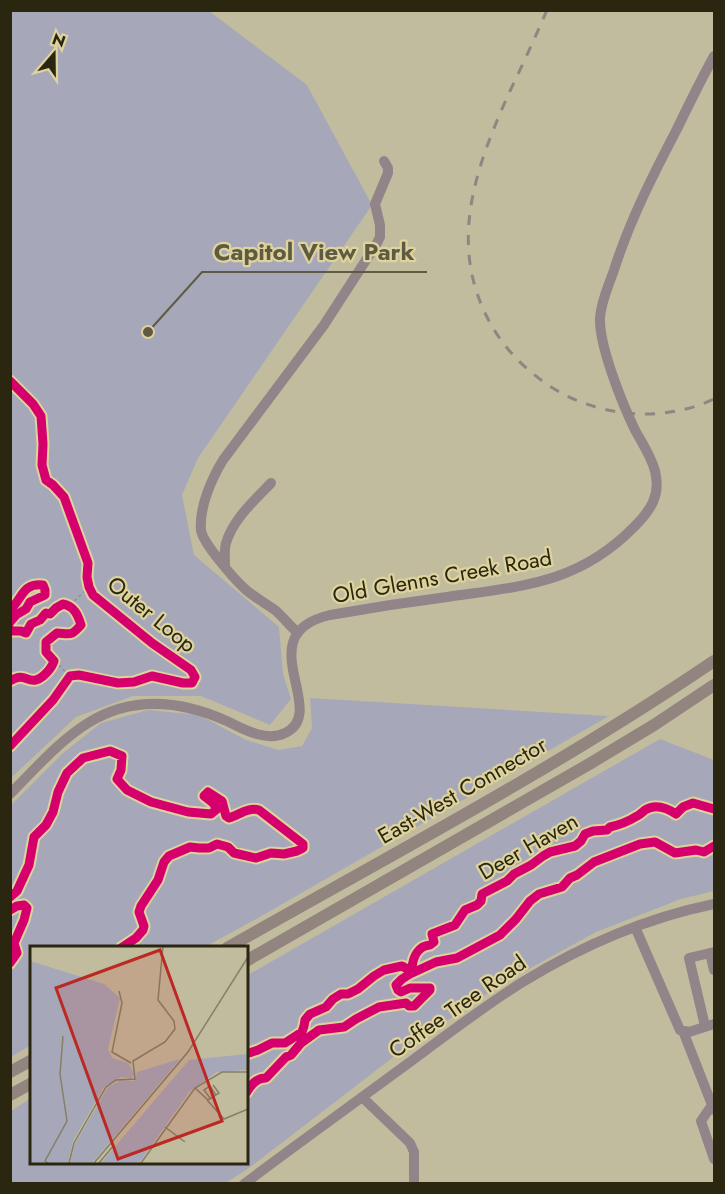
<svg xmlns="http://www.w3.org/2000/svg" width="725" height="1194" font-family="Jost,sans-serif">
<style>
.green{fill:#a6a8b9}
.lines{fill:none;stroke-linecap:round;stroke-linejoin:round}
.path{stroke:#928a86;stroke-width:1.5;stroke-dasharray:3 3;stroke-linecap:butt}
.minor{stroke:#928589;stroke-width:10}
.major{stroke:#928580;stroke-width:12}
.rail{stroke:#8f8682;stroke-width:3;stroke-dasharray:10 10;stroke-linecap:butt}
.cycleway-casing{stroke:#ded39c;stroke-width:13}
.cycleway{stroke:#d6006c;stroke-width:9}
.labels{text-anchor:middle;stroke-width:4.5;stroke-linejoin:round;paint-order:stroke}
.street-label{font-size:22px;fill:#2a2610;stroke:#ded39c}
.inset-road{fill:none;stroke:#858066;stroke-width:1.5}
.view{fill:#bc2824;fill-opacity:0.15;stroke:#bc2824;stroke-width:3}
.inset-edge{fill:none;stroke:#2a2610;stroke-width:3}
.leader{fill:none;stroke:#5f5a42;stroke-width:2}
.callout-dot{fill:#5f5a42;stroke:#ded39c;stroke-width:2}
.callout-label{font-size:24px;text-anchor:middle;font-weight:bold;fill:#5f5a42;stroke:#ded39c;stroke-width:4.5;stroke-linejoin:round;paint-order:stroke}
</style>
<rect width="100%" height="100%" fill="#c2bc9f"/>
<!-- green -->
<path class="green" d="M11,11H209L307,85L372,205L198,458L182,495L194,555L279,627L283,674L291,699L270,725L201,696H133L76,717L11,778Z
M310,698L609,716L258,918L203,948H32L31,1045L11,1057V805L63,753L101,723L148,710L199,715L244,739L278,750L302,746L312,728Z
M660,739L714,760V891L681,899L596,932L500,985L396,1055L249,1168L226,1183H11V1111L31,1098L32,1162H246V976Z"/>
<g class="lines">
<!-- path -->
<path class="path" d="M70,605L89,587
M54,661L70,676"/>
<!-- minor -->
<path class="minor" d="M225,566C225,559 224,550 226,543C233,519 255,500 271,483
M298,633C290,626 283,617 275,610C265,603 254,597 245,589C234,579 202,542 201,530C199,507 212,478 223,460L324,325L377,243L380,237V225L375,204L388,173V168L384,161
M10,794C35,769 59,741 88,723C133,695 183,701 229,722C245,730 267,742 285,733C331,712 247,634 330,615C369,608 408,602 447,597C522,586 578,584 634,527C651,510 661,495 655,471C651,456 642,443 635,430C622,403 599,346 600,318C601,301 609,285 614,270C630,220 653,175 677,129C689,104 701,80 714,56
M635,927L680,1030L689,1032L714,1024
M710,953L714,970
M705,1026L689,958L714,952
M683,1031L714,1110
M362,1097L410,1143L414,1152V1184
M712,1105L701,1121L714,1159
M244,1184C299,1143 354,1103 410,1062C446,1035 483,1007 521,983C581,946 646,918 714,904"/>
<!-- major -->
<path class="major" d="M227,948C391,855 558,767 714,661
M246,961L591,763L654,725L714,685
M10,1072L32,1060
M10,1095L32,1083"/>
<!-- rail -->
<path class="rail" d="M547,10C535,38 522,66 509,93C476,167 448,242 488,319C505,352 533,378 565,395C611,418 667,421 714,399"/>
<!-- cycleway casing -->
<g class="cycleway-casing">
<path id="cycleway" d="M10,381L33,404L41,416L43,444L42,465L46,480L53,485L64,497L88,563L87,577L89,587L93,595L152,643L191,670L195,677L192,683H183L152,676L134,682L118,683L79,675L70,676L53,700L10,746
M10,610C23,598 22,583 43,585L45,590V595L30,602L26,609L16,615L10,622
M10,629L11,631H21L26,633L31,624L40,620L46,613L50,614L56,608L63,604C74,606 78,615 81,625C71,636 72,634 57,633L46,642V652L54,661C52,668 43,678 36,680C25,682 25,672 10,681
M10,897L17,891L29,865L34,837L46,825L53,812L58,792L67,773L83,758L110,751L122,756L121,770L117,779L127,790L151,802L188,812L211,814L217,809L213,803L204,796L208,792L222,801L226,816L229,818C239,815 248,807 259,810L303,844V848L297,851L284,854L271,853L256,858L234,853L228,847L217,844L209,848H199L190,847L169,856L164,862L158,880L141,906L139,912L144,926L143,930L136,938L121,948
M10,910L17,906L24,905L27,908L24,920L14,943L17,953L10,963
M246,1053H249L258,1050L272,1043H285L302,1032L304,1026L305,1020L310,1014L326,1007L333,999L341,994H348L358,989L374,976L384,970L402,966L409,970L412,968C413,957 418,946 430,945L434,942L432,934L455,925L465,910L477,905L481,901L482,894L507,881L514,874L531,865L543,856L550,852L575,846L581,841L585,834L593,831L607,830L610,827C619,825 629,821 637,816C638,816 644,811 645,810C656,803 667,808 676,814L683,807L693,803L714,809
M246,1093C251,1085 256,1078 266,1078L286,1057L291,1055L301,1043L319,1030L344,1027L356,1019L379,1007L406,1003L409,1006H414L430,990V988H410L401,992L398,990L396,985L402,979L410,974L436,962L457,958L500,935L516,919L530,901L539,894L562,887L570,878L577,875L594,862L640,844L655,842L675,853L696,850L704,852L714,846"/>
</g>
<!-- cycleway -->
<use href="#cycleway" class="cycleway"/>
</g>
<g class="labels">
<!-- street labels -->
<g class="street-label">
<text transform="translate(442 576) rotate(-10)" y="8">Old Glenns Creek Road</text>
<text transform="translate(152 614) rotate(39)" y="8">Outer Loop</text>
<text transform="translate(462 790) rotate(-30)" y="8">East-West Connector</text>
<text transform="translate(528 846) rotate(-30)" y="8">Deer Haven</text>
<text transform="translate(457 1006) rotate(-35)" y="8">Coffee Tree Road</text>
</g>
</g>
<!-- overview -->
<g transform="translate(30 946)">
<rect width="218" height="218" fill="#c2bc9f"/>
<path d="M0,15L74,38L90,52L78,103L82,112L98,117L104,127L102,132L91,131L74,141L43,195L38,217H0ZM217,108V124L187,126L160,145L109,217H71L159,114ZM150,113L62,217H40L45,198L78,141L91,134L105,135L107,126Z" fill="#a6a8b9"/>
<path class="inset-road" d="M89,45L92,57L82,106L101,117M165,142L178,154L189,147L183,139M180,152L174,144L180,140L186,149M177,154L194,173L218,163M135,181L155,196M18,217L15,215L37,175L30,128L33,90M39,217L44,197L76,141L86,134L105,133L103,115L135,96L145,83L144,75L128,54L133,0M64,217L158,106L218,11M69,217L84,199M111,217L165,142L192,126H218"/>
<path class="view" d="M130,4L192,175L88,213L26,42Z"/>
<rect width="218" height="218" class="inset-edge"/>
</g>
<!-- callouts -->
<path class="leader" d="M148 332L202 272H427"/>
<circle class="callout-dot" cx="148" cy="332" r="6"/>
<g class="callout-label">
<text x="314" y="260">Capitol View Park</text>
</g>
<!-- border -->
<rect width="725" height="1194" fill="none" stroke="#2a2610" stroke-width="24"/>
<!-- north arrow -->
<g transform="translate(54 54) rotate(20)" stroke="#ded39c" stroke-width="4.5" paint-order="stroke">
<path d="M0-4.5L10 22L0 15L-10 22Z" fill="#2a2610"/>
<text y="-9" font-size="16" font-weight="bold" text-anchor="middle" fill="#2a2610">N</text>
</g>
</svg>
